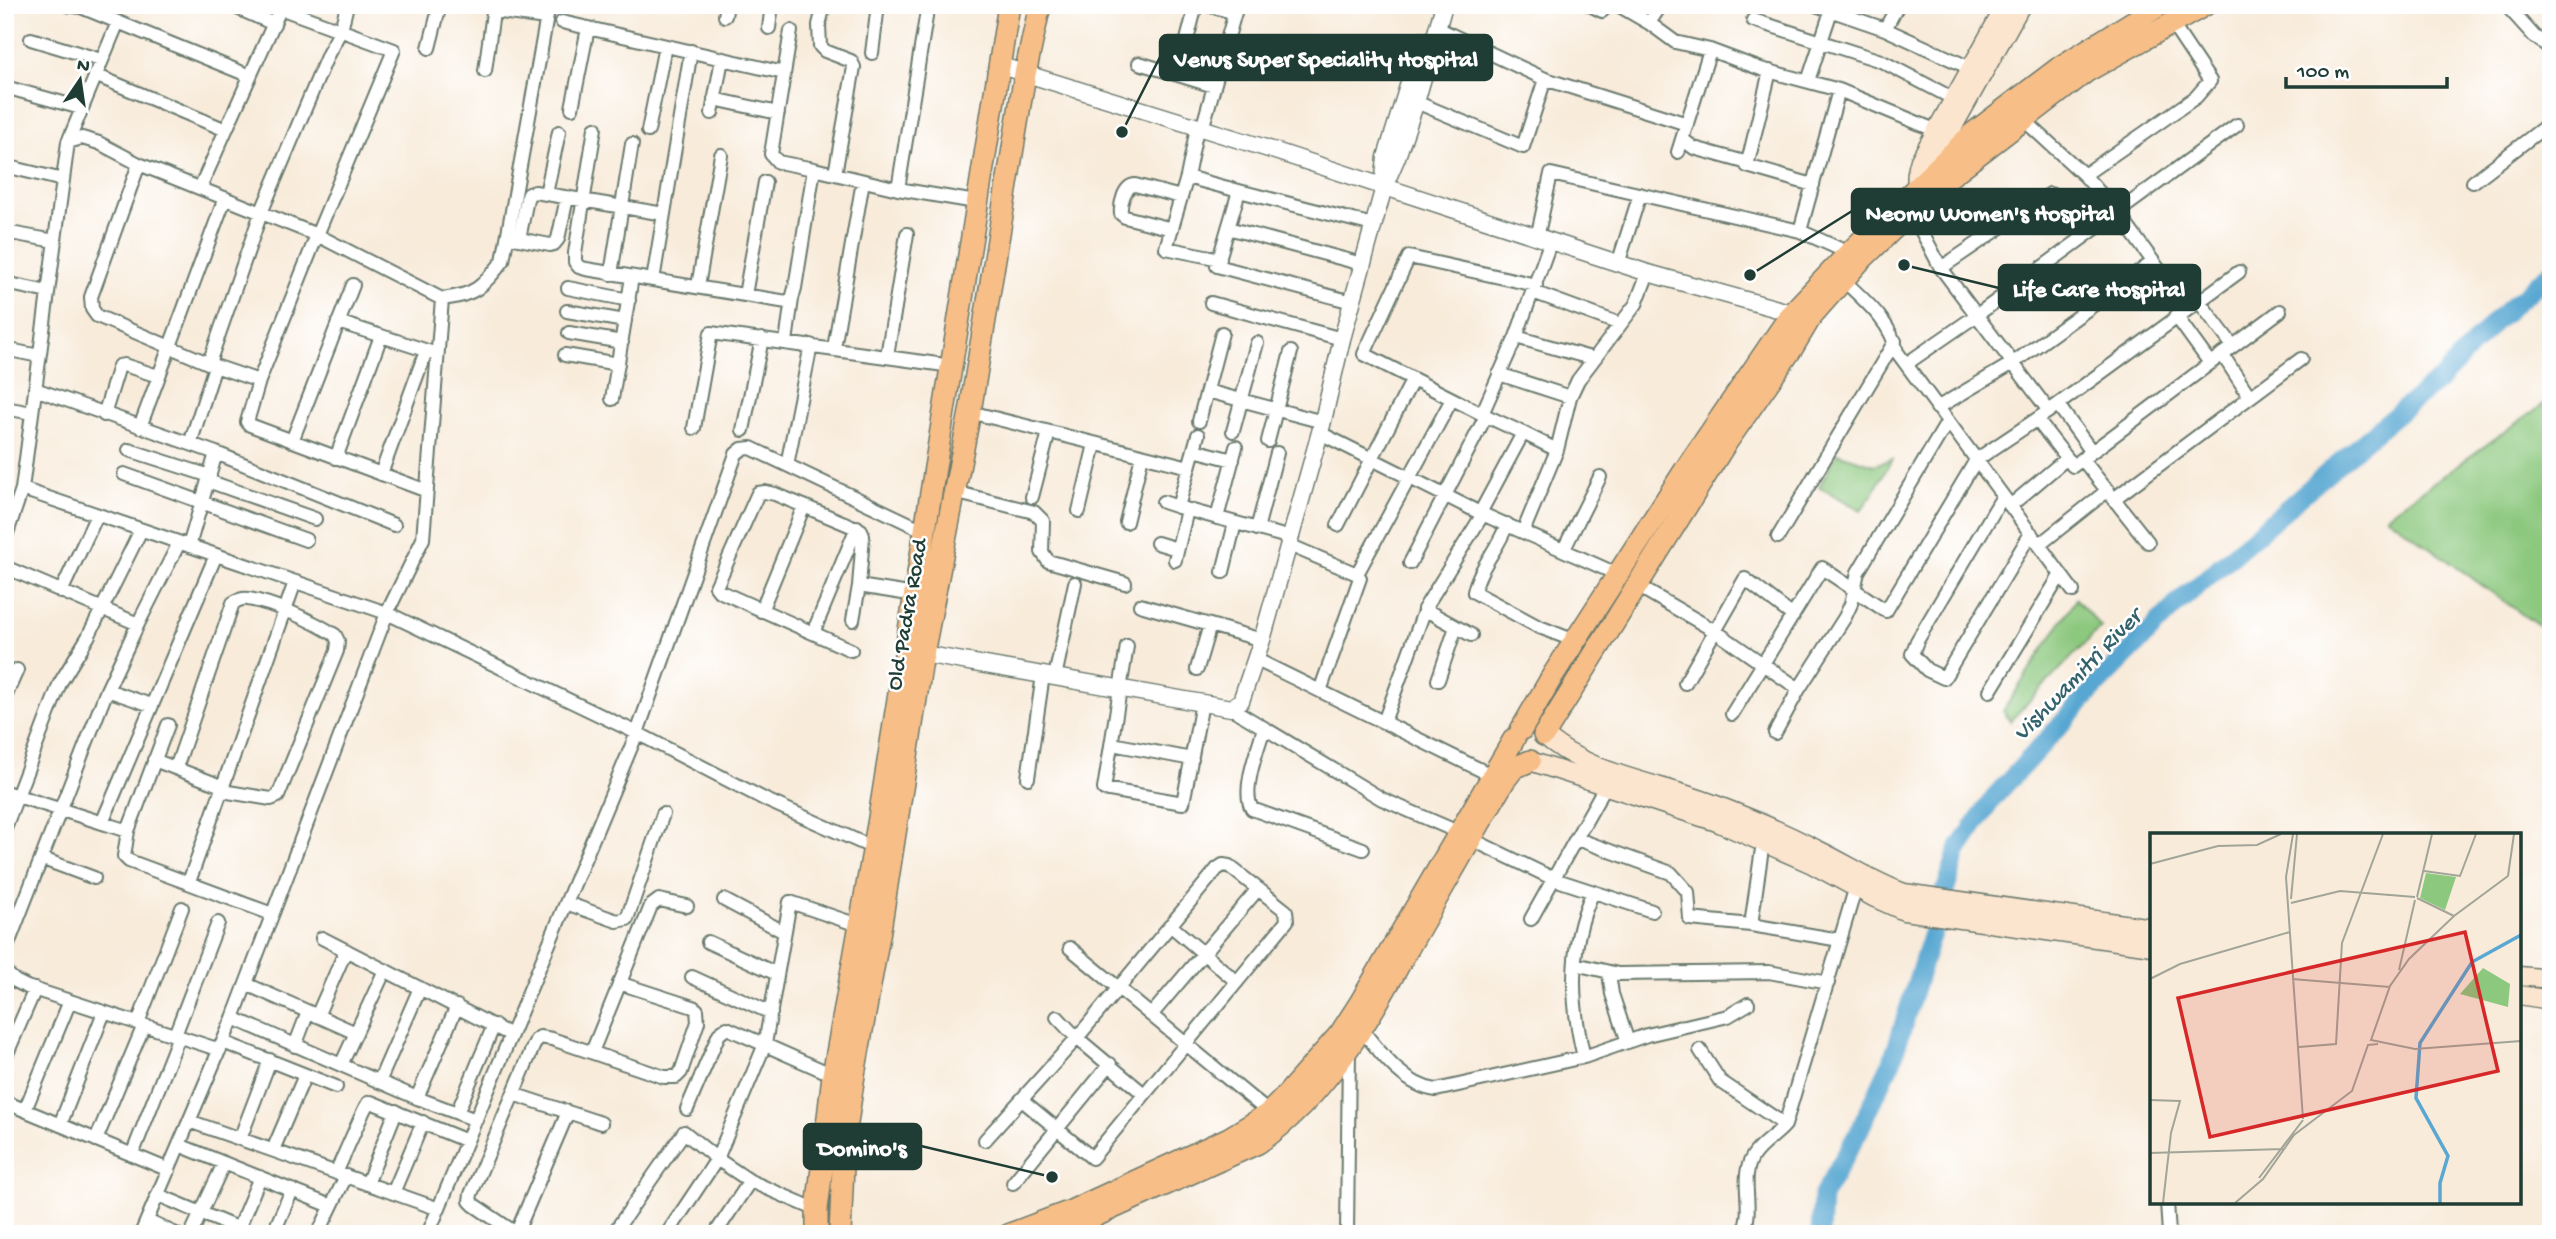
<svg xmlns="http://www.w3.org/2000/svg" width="2556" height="1239" font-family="'Gochi Hand',sans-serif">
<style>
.green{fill:#8cc87e;stroke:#568259;stroke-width:2}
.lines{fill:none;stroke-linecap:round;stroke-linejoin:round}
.river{stroke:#59a7d2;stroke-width:19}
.minor-casing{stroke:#6b7a6e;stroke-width:16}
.tertiary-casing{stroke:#6b7a6e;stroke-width:19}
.secondary-casing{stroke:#6b7a6e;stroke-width:21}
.primary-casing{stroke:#6b7a6e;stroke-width:24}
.minor{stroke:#fff;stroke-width:12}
.tertiary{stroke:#fff;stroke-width:16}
.secondary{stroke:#fce5cf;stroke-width:18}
.primary{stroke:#f7be87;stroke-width:21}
.labels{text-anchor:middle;stroke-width:5;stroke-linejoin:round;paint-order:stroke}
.street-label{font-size:23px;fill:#1f3d34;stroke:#fff}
.water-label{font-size:24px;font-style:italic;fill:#33626b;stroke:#fff}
.inset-river{fill:none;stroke:#59a7d2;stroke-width:3.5}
.inset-road{fill:none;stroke:#a1a598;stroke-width:2}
.view{fill:#d62828;fill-opacity:0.15;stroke:#d62828;stroke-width:3.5}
.inset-edge{fill:none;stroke:#1f3d34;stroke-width:3.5}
.leader{fill:none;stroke:#1f3d34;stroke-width:2.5}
.callout-dot{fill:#1f3d34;stroke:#fff;stroke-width:2.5}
.callout{fill:#1f3d34;stroke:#1f3d34;stroke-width:2.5}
.callout-label{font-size:24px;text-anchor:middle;font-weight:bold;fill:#fff}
</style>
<rect width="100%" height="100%" fill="#fff"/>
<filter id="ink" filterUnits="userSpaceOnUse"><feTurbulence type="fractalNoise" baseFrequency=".0143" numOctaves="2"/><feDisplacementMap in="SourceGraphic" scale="14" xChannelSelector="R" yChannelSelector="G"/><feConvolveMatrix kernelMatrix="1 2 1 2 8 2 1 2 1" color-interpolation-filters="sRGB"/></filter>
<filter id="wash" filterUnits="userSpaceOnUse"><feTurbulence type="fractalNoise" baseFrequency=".00686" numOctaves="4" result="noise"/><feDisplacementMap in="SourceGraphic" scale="28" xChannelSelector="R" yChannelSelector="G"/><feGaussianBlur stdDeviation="1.57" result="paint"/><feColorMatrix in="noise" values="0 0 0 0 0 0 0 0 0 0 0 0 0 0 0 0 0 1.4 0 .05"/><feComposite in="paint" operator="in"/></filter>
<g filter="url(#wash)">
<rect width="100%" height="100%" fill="#f8ebda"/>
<!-- green -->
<path class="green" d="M2551,399V635L2386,516Z
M1837,453L1874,465L1892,459L1872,495L1861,510L1819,487Z
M2076,599L2101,627L2010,721L2003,711Z"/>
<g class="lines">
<!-- river -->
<path class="river" d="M1820,1234L1822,1197L1859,1131L1892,1061L1958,850L1994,797L2099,683L2179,602L2371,435L2443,377L2495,321L2551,272"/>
</g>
</g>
<g filter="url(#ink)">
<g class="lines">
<!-- minor casing -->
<g class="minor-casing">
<path id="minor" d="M67,5L81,7L250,76
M230,5L274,24
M824,5L819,25L820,46L825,51L851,61L854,67L835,174L898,189L976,202
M1208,5L1235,13
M1590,5L1602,11L1608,5
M1618,5L1649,23L1661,5
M1815,5L1885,29
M1898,5L1885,29L1970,68
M2506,5L2534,36L2551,49
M280,8L394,50L317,235L259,381L247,422L250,425L427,491
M493,11L546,18
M725,16L727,5
M1753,20L1881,61L1954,99
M562,22L784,73
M1649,23L1675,42L1710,50L1761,69L1839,90L1937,131
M769,28L772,5
M1437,28L1545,79L1687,124
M791,31L771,154L778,162L814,169
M31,39L101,60
M429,48L440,5
M872,53L878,5
M1139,63L1214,86
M485,71L494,5
M1770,71L1747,166L1813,185
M95,75L226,130
M1178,75L1196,5
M1808,81L1833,5
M5,87L81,108
M714,99L778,113
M1416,102L1523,147L1545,79
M572,108L588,28
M712,113L722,59
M2023,119L2084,175L2117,212L2187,308
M595,128L575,253V262L579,267L586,269L787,302L792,299L795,288L814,169L835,174
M1197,128L1187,177L1166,248L1220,259
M1202,129L1237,5
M648,131L665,46
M1682,139L1694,148L1748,163
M68,142L82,138L99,143L139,164L317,235L442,299L423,539L387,613L233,1018L141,1234
M1678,152L1710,50
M139,164L91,297L92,309L97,316L215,366L259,381
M5,166L63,180
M2084,175L2196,97L2210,81L2172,24
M1187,177L1239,191
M2473,182L2551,122
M200,188L282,5
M898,189L928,5
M546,194L559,132
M1911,211L1941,268L2049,411
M1228,228L1362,264
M1172,229L1125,217L1121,214C1120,204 1124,186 1135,185L1181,197
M1800,231L1839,90
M5,232L55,241
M514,238L550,245L554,244L558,239L567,198
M1537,238L1551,174L1800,231L1849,253
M519,239L527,199L529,194L535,192L664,214
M1618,264L1640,194
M1941,268L2050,194L2055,196L2086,235
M611,274L632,144
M1838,275C1860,297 1891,320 1897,352L2073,591
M653,280L691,51
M5,283L48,292
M698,286L721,155
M568,288L629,300
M1533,292L1620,324
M745,295L765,182
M442,299C476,295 482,287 503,261L549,5
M2198,300L2233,346
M1352,302L1217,266L1239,191L1373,225
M1211,303L1342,339
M567,311L625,321
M2176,316L2210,363
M338,322L434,353
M569,333L622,342
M1516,337L1594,359
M786,342L792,299
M834,348L863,181
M5,349L39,356
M2222,354L2250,397
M565,355L618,364
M887,356L907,234
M209,363L261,213L328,54L341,30L347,5
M1906,364L1977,315L2237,125
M1499,374L1570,397
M35,389L216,453L394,525
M1207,391L1323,422
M612,399L632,277
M2058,405L2092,452
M5,408L32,413
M1937,408L2013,363L2153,262
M970,412L1189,467
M1482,414L1364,354L1409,257L1536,285
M104,415L119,366L124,365L158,376
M2037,420L2073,466L2280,311
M1199,421L1222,333
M140,427L225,198
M694,428L711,333L952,366
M743,430L762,339
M1233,431L1257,343
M1320,433L1480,513L1619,575
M1523,433L1557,450
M1198,435L1178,507L1291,538
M292,441L353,285
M1268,441L1291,352
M190,444L215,366
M129,450L210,476
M1194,450L1233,460
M336,458L381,336
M2083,460L2148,542
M787,465L811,345
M124,474L306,540
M381,474L426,351
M208,481L315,519
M22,489L387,613L637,733L766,800L878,850
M954,492L1034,512L1043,521L1042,552L1048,561L1125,583
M2003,496L1917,641L1912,654L1927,670L1944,678L2031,533
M1032,497L1049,432
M2115,498L2301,359
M1163,502L1178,507
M2010,506L2067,458
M1079,511L1095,444
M1480,513L1523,433L1482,414L1516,337L1550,243
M1217,518L1236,447
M1126,522L1142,456
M1507,524C1499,548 1479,567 1474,592L1537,626L1575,641
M1338,525L1413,379
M1257,529L1277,453
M1523,532L1557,450L1570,397L1578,380L1636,304L1648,273
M1778,537L1895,341
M5,539L22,489L68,142L118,22
M1157,543L1177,549
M1289,545L1357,574L1360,578L1320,691
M2039,545L2108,490
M189,546L216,453
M1564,549L1600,477
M1175,560L1187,510
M1410,563L1486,416
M5,567L138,624L107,690L151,705
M1223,572L1235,523
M1357,574L1452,399
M1636,585L1715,631L1799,689
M859,586L915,595
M61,592L97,515
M1140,605L1262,640
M1424,609L1471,635
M761,611L804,506
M138,624L179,543
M813,633L857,527
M1127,646L1104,789L1183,803L1202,703
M851,650L719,591L716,587L758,493L765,492L775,494L861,530L863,536L859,586L853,620
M1255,659L1497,778
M1197,669L1210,625
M1055,677L1075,583
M1438,680L1456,627
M1685,683L1745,579L1793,616
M1990,691L2061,574
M5,697L17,670
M1231,708L1382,799L1458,832
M1732,714L1822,568L1886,611L1976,460L2049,411L2239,272
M1384,722L1426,606L1483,514
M168,725L128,831L124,856L129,861L272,914
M1264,728C1258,749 1241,790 1252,809L1363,849
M1775,733L1799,689L1845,617L1851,604L1858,572L1948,421
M1112,744L1192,759
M154,760L224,787
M176,768L233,603C238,600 242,598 248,599C274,603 313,621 335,635L338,641L337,651L278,796L271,799L222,791
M1028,778L1043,675
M5,792L128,831
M102,823L216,555
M5,828L60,683L88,637L141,530
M1471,839L1554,879L1652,911
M1577,839L1671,873L1688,892L1690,919L1751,925L1840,940
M43,859L94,878
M189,882L295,582
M724,900L784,932
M566,903L617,921L627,919L663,814
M1531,919L1606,785
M1170,925L1237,982
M1751,925L1763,842
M322,938L511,1035
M708,942L777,974
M1070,948L1273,1116
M5,952L107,690
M1575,964L1618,974L1769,972L1828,983
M5,972L15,981L27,987L220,1050
M1609,973L1612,994L1628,1042
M692,977L771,1013
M246,984L356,1033
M1152,1014L1258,889
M317,1016L346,950
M1057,1017L1077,1038L1144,1094
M233,1018L417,1098L476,1120
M138,1023L182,908
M1358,1025C1378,1049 1403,1086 1436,1090L1584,1057L1647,1035L1728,1016L1748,1004
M175,1035L218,923
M223,1042L336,1087
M295,1046L308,1012
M1700,1050L1720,1081L1785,1125
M592,1052L651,906L659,900L687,906
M1584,1057C1570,1001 1568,945 1593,892
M5,1058L35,989
M341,1065L385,970
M379,1082L420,988
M513,1094L601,1123
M417,1098L457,1006
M5,1102L169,1170
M687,1109L719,1034L727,1028L833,1075
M25,1110L70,1001
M457,1113L494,1025
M189,1121L439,1209
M60,1125L104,1012
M240,1139L270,1060
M96,1140L144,1025
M985,1140L1077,1038L1217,869L1223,865L1229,866L1286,911L1287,921L1092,1158L1022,1100
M179,1145L331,1206
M273,1150L305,1075
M132,1155L179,1036
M336,1173L364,1110L368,1103L371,1102L467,1141
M1013,1183L1110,1064
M367,1184L396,1111
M393,1193L423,1122
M158,1195L251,1234
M2167,1202L2169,1234
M147,1221L176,1234
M191,1234L224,1163
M236,1234L260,1177
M273,1234L292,1190
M318,1234L346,1176
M428,1234L637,733L736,454L742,449L751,448L925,531
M516,1234L568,1112
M517,1234L474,1205L470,1201L471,1194L536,1040L540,1037L552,1039L664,1077H676L681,1072L698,1022L697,1010L693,1007L619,983
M613,1234L684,1132L717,1159L750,1181L817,1210
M667,1234L717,1159L765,1044L790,902L861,926
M715,1234L750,1181
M1347,1234L1349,1049
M1742,1234C1756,1210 1738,1180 1753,1156C1760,1144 1776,1136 1785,1125L1857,883"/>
</g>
<!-- tertiary casing -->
<g class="tertiary-casing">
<path id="tertiary" d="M998,65L1272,150L1648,273L1792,313L1800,318
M1384,177L1386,157L1422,41
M923,654L1231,708L1241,701L1262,640L1322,425L1342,339L1384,187L1397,157L1416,102L1444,5"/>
</g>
<!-- secondary casing -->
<g class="secondary-casing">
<path id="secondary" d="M1931,171L1946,139L2021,5
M1922,196C1914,184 1916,173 1920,160L2006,5
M1544,735C1588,775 1661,783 1716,805C1750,818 1785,833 1818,850C1847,864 1873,882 1904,893L2152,928
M1530,761L1717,822L1812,864L1875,898L1904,911L2152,946
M2519,976L2551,979
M2519,995L2551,1000"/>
</g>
<!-- primary casing -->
<g class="primary-casing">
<path id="primary" d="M1521,730L1553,675L1689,464L1792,313L1849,253L1972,134L2060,67L2160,5
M1544,735L1724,446L1791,350L1812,315L1858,263L1936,187L2087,71L2205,5
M817,1234V1210L833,1075L878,824L1009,5
M840,1234L844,1144L854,1075L880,930L923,654L970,412L1025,74L1040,5
M1010,1234L1071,1211L1229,1138L1252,1124L1269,1113L1283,1099L1340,1034L1360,1003L1514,739
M1055,1234L1258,1143C1330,1093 1372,1013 1414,938C1444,886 1474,834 1504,781L1514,768L1530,761"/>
</g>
<!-- minor -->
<use href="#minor" class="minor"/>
<!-- tertiary -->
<use href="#tertiary" class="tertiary"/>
<!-- secondary -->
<use href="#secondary" class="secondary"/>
<!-- primary -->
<use href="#primary" class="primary"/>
</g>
</g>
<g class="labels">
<!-- street labels -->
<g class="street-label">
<text transform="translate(905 614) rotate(-80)" y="8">Old Padra Road</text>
</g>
<!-- water labels -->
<g class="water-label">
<text transform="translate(2076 674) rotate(-46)" y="8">Vishwamitri River</text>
</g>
</g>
<!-- overview -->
<g transform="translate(2150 833)">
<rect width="371" height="371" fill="#f8ebda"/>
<path d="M276,40L306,44L295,77L270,65ZM333,135L360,151L358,174L310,161Z" fill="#8cc87e"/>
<path class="inset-river" d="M290,370V350L298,323L266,265L270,210L322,129L371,102"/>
<path class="inset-road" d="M143,1L136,44L153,286M364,1L358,43L304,83L259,126L240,153L221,207L265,216L371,208M0,31L68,13L107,12L131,1M274,38L310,43L326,1M267,64L282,1M267,65L304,83M141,66L147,1M141,70L190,58L265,64M249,137L265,67M0,146L30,131L140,99M142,146L240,154M149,214L186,211L192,110L233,1M0,267L30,268L21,300L13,370M0,320L133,316M109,345L153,287M85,370L113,346L144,302L202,258L218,212L228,211"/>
<path class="view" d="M315,99L348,238L60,304L28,165Z"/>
<rect width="371" height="371" class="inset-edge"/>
</g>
<!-- callouts -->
<path class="leader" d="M1122 132L1160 57M1750 275L1852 211M1904 265L1999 288M1052 1177L921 1146"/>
<g class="callout-dot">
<circle cx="1122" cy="132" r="7"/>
<circle cx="1750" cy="275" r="7"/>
<circle cx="1904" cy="265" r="7"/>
<circle cx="1052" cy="1177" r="7"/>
</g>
<g class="callout">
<rect x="1160" y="35" width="332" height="45" rx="7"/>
<rect x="1852" y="189" width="277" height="45" rx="7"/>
<rect x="1999" y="265" width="201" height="45" rx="7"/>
<rect x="804" y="1124" width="117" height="45" rx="7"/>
</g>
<g class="callout-label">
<text x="1326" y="66">Venus Super Speciality Hospital</text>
<text x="1990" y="220">Neomu Women's Hospital</text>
<text x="2099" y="296">Life Care Hospital</text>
<text x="862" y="1155">Domino's</text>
</g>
<!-- margin -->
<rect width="2556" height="1239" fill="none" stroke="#fff" stroke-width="28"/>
<!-- north arrow -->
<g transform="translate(80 80) rotate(13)" stroke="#ffffff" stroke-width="5" paint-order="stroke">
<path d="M0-5L12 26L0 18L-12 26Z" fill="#1f3d34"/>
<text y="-10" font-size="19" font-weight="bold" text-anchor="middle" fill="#1f3d34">N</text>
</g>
<!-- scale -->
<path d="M2286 77v10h161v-10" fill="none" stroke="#1f3d34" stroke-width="3.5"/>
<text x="2297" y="77" font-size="21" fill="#1f3d34" stroke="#ffffff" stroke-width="5" paint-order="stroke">100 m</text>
</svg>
